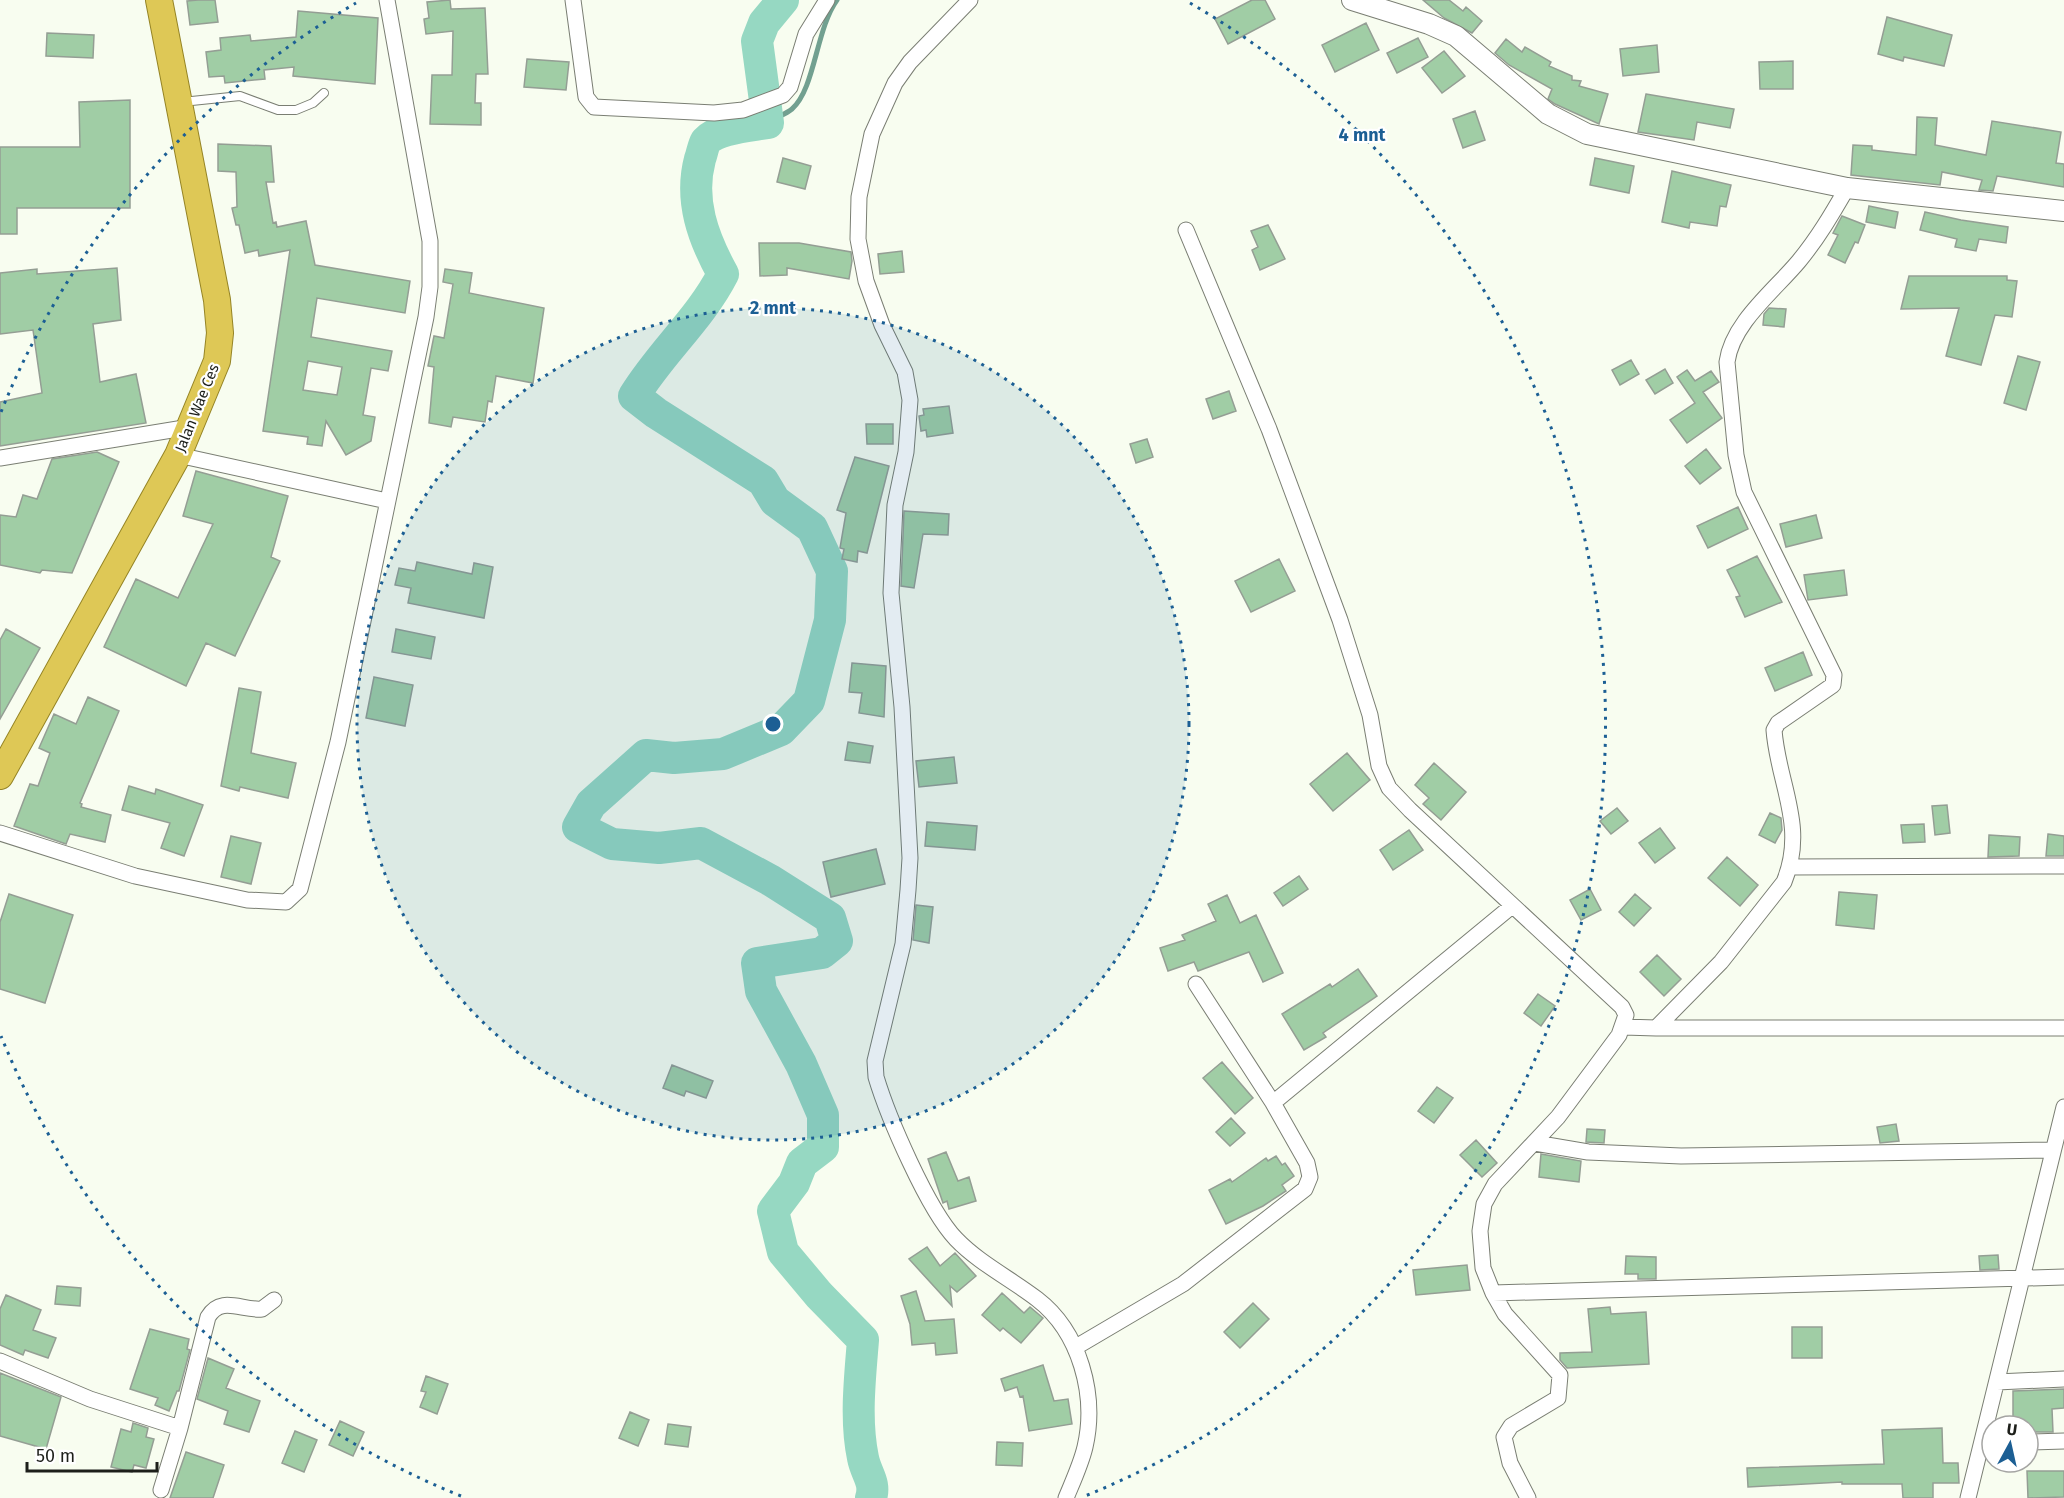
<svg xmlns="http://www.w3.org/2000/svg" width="2064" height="1498" font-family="'Fira Sans',sans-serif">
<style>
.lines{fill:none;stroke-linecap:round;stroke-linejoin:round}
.stream{stroke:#72a090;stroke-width:5}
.river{stroke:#96d8c2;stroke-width:32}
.building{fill:#a0cda5;stroke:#949e94;stroke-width:1.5;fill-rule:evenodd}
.service-casing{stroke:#7a7e73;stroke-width:10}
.minor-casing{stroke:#7a7e73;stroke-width:17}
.tertiary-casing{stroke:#7a7e73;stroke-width:22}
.trunk-casing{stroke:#958425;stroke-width:28}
.service{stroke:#fff;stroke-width:8}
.minor{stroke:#fff;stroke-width:15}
.tertiary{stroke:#fff;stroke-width:20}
.trunk{stroke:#dec856;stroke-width:26}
.ring{fill:none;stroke:#1c5f94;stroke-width:3;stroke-dasharray:3 6}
.labels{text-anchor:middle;stroke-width:4.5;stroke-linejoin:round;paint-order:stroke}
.street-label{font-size:15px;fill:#1d1f1a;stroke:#fff}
.centre{fill:#1c5f94;stroke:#fff;stroke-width:3}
.ring-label{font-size:18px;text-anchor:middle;font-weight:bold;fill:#1c5f94;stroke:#fff;stroke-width:4.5;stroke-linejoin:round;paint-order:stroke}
</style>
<rect width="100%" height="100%" fill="#f8fdf0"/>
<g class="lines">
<!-- stream -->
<path class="stream" d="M768,123C775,118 786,114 792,109C815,89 816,29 837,0"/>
<!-- river -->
<path class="river" d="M783,0L764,23L757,41L768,123C751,126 718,128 706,141C703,146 702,154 700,159C689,200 703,238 723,274C700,319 661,352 634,396L656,413L763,481L775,501L812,528L832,571L830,620L809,701L781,730L723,754L674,758L646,755L591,804L578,827L612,844L659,848L701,843L770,880L830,918L837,941L822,953L757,963L761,991L801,1064L823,1115V1147L802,1163L794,1183L773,1211L783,1252L819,1295L863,1340C860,1378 855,1420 863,1458C866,1474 876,1482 871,1498"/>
</g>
<!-- building -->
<path class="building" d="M198,0H215L218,22L190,25L187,1Z
M450,0L451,9L485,8L488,74H476L475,103H481V125L430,124L432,75H452L453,31L426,34L424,19L429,18L427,2Z
M1252,0H1265L1275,19L1228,44L1215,19Z
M1423,0H1449L1463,11L1466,7L1482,21L1472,33L1444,18Z
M298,11L378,18L375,84L293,76L294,67L264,70L265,79L254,80L225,83L224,76L209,77L206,52L221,50L220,38L250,35L251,41L296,37Z
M1887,17L1952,35L1944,66L1904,57L1903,61L1878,54Z
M1366,23L1379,50L1335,72L1322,45Z
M47,33L94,35L93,58L46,56Z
M1418,38L1428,57L1397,73L1387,53Z
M1506,39L1522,52L1525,47L1551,62L1549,66L1572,76V80L1581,81L1579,86L1608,94L1599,124L1555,104L1548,99L1552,89L1509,65L1495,53Z
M1657,45L1659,72L1623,76L1620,49Z
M1444,51L1465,76L1442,93L1422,68Z
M527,59L569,62L566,90L524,87Z
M1793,61V89H1760L1759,62Z
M1646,94L1734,109L1730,128L1697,122L1694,140L1638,132Z
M130,100V208H17V234H0V147H80L79,102Z
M1475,111L1485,140L1463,148L1453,119Z
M1917,117L1937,118L1935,145L1986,155L1992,121L2061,132L2056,163L2064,164V187L1997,176L1993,191L1979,190L1982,180L1942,172L1940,185L1851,175L1853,145L1872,146V150L1916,155Z
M218,144L271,146L274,182H266L273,223L276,222L277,227L306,221L315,265L410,281L405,313L317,298L311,337L392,351L388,371L371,368L363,415L375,417L371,441L346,455L326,421L322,446L307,444L308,437L263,431L290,250L259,256L258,250L245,253L239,225H236L232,208L237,207L236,172L218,171ZM308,361L342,367L337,395L303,390Z
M783,158L811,166L805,189L777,182Z
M1595,158L1634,166L1629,193L1590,185Z
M1672,171L1731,185L1726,207L1720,206L1717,226L1690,222L1689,228L1662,222Z
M1869,206L1898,212L1895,228L1866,222Z
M1925,212L1961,220L2008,227L2006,243L1979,239L1976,251L1955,247L1957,239L1920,230Z
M1842,216L1865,225L1858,243L1855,242L1845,263L1828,255L1838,235L1833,233Z
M1268,225L1285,259L1260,270L1252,250L1258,247L1251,231Z
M759,243H799L851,252L852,261L849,279L787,268V275L760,276Z
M902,251L904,272L880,274L878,254Z
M117,268L121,320L93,324L100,382L136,374L146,423L0,446V402L42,393L33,330L0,334V273L37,269V274Z
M445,269L472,273L469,293L544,308L533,383L496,376L492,402L488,401L485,422L453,417L451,427L429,423L434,367L428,366L434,336L444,338L453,284L443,282Z
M1909,276H2007V280L2017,281L2012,317L1995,315L1981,365L1946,356L1959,308L1901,309Z
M1769,308L1786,309L1784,327L1763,325L1764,314Z
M2018,356L2040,362L2026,410L2004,403Z
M1631,360L1639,374L1620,385L1612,370Z
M1665,369L1673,383L1655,394L1646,380Z
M1687,370L1695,381L1711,371L1719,382L1703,392L1722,418L1687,443L1670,420L1695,403L1677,377Z
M1229,391L1236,411L1213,419L1206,399Z
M949,406L953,433L927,437L926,430L921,431L919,416L924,415L923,409Z
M866,424H893V444H867Z
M1147,439L1153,457L1136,463L1130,444Z
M1706,449L1721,468L1700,484L1685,466Z
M97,452L119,462L72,573L42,570L40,573L0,565V515L16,517L23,495L37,499L52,459Z
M855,457L889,466L867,553L858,551L857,562L842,559L844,549L840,548L846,513L837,510Z
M196,471L288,496L271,557L280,561L235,656L206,643L186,686L104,647L136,579L178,598L213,524L183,516Z
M1738,507L1748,529L1708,548L1697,526Z
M904,511L949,514L948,535L923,534L914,588L901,586Z
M1816,515L1822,538L1786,547L1780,524Z
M1757,556L1782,602L1745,617L1736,597L1740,596L1727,570Z
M1279,559L1295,591L1251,612L1235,581Z
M417,562L472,574L474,563L493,567L484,618L408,603L411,588L395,585L399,568L415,571Z
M1844,570L1847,595L1808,600L1804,575Z
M6,629L40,648L0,719V640Z
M396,629L435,637L431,659L392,652Z
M1803,652L1812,675L1775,691L1765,668Z
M852,663L886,666L884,717L859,713L862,693L849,692Z
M374,677L413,685L405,726L366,718Z
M239,688L261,692L251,753L296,763L288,798L240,787L239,791L221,786Z
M88,697L119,711L80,803L82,804L81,807L111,815L105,842L70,834L66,844L14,826L30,784L38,786L50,753L39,748L54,714L76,724Z
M848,742L873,746L870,763L845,760Z
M1347,753L1370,780L1333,811L1310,784Z
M954,757L957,783L919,787L916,761Z
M1434,763L1466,792L1441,820L1423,804L1429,798L1415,785Z
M129,786L155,794L156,789L203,805L184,856L161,848L170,823L122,810Z
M1947,805L1950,833L1935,835L1932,806Z
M1617,808L1628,821L1611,834L1600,821Z
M1770,813L1781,818L1782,830L1775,843L1759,835Z
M927,822L977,826L975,850L925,846Z
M1924,824L1925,842L1903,843L1901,825Z
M1660,828L1675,848L1655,863L1639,843Z
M1409,830L1423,850L1393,870L1380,850Z
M2048,834L2064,836V856H2046Z
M1989,835L2020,837L2019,856L1988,857Z
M231,836L261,843L251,884L221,877Z
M876,849L885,884L831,897L823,862Z
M1727,857L1758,885L1740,906L1708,878Z
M1299,876L1308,889L1283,906L1274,893Z
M1590,889L1601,910L1581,920L1570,900Z
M1839,892L1877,895L1874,929L1836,925Z
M9,894L73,915L45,1003L0,989V922Z
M1635,894L1651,908L1634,926L1619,912Z
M1227,895L1240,923L1256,915L1283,973L1263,982L1249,952L1198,971L1194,962L1168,971L1160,948L1185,940L1182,935L1216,921L1208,904Z
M916,905L933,907L929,943L913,940Z
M1657,955L1681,979L1664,996L1640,972Z
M1358,969L1377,996L1323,1033L1326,1037L1304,1050L1282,1014L1330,984L1332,987Z
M1538,994L1555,1006L1541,1026L1524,1013Z
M1222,1062L1253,1098L1235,1114L1203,1078Z
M672,1065L713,1081L706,1098L686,1091L684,1096L663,1088Z
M1437,1087L1453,1098L1434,1123L1418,1111Z
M1231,1118L1245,1133L1230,1146L1216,1132Z
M1896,1124L1899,1141L1880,1143L1877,1127Z
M1587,1129L1605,1130L1604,1143L1586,1142Z
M1476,1140L1497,1163L1482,1177L1460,1155Z
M946,1152L958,1181L969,1177L976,1201L949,1209L947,1201L943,1203L928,1159Z
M1541,1154L1581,1161L1579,1182L1539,1177Z
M1276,1156L1282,1165L1285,1163L1294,1176L1282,1185L1286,1191L1263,1206L1226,1224L1209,1190L1230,1179L1232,1182L1266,1158L1268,1161Z
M927,1247L940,1266L955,1253L976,1276L957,1292L950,1286L952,1306L909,1259Z
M1998,1255L1999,1269L1980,1270L1979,1256Z
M1626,1256L1656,1257V1279H1638V1274H1625Z
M1467,1265L1470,1290L1416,1295L1413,1270Z
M57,1286L81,1288L80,1306L55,1304Z
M916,1291L925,1321L954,1319L957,1353L936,1355L935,1343L912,1345L910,1324L901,1296Z
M1002,1293L1024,1313L1030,1307L1043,1318L1021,1343L1003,1328L1000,1331L982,1315Z
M6,1295L41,1310L33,1330L56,1338L48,1358L25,1350L23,1355L0,1345V1309Z
M1253,1303L1269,1319L1240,1348L1224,1332Z
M1610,1307L1611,1314L1646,1312L1649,1364L1567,1368L1560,1360V1353L1592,1352L1588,1309Z
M1792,1327H1822V1358H1792Z
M150,1329L189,1339L187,1349L190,1350L179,1391H177L169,1411L155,1405L158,1398L130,1389Z
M208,1358L234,1369L226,1388L260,1401L249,1432L224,1424L228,1411L197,1399Z
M1043,1365L1054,1401L1068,1399L1072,1424L1029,1431L1023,1396L1020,1397L1017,1387L1005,1391L1001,1379Z
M0,1373L61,1397L46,1449L0,1436Z
M426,1376L448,1384L437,1414L420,1407L426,1392L421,1391Z
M2064,1389V1408L2052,1409L2053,1432H2028V1426H2013V1391Z
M630,1412L649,1420L638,1446L619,1438Z
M340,1421L364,1432L353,1456L329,1445Z
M133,1423L148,1428L146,1437L154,1439L146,1468L134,1465L132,1472L111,1467L121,1429L131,1432Z
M668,1424L691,1427L688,1447L665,1444Z
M1942,1428L1943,1463H1958L1959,1483H1933V1498H1903L1902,1484H1842V1482L1748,1487L1747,1468L1884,1464L1882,1430Z
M295,1431L317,1440L304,1472L282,1463Z
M997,1442L1023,1443L1022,1466L996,1465Z
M186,1452L224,1465L213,1498H170Z
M2027,1471H2064V1497L2028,1498Z"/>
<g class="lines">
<!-- service casing -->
<g class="service-casing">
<path id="service" d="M182,102L240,96L278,110H296L313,103L324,93"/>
</g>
<!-- minor casing -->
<g class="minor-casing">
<path id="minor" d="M573,0L586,97L594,107L714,113L743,110L783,95L790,87L806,34L827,0
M970,0L910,62L895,83L872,134L859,197L858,239L866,281L882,325L905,372L910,400L906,452L895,505L891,593L902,707L910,858L908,890L903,944L875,1061L876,1077C888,1117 928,1210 956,1239C979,1263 1011,1279 1037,1299C1080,1332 1097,1395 1085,1447C1081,1464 1073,1481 1066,1498
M1186,230L1269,429L1340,620L1370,715L1379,766L1389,788L1410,810L1622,1007L1626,1015L1619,1035L1558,1117L1495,1184L1484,1204L1480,1231L1483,1268L1493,1293L1505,1314L1560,1375L1558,1398L1511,1426L1504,1437L1510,1463L1528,1498
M178,455L387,501
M0,458L190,427
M0,833L135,876L247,900L286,902L300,889L338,742L426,317L430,287V241L387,0
M1790,867L2064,866
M1196,984L1273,1103
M1624,1027L1656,1028L1721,962L1784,882C1807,826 1778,784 1774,730L1778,723L1833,685L1834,675L1744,492L1736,455L1727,362C1732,323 1775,290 1799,261C1818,238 1832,214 1847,188
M1656,1028H2064
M1535,1143L1588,1152L1681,1156L2053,1150
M1493,1293L2064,1277
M1076,1347L1183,1284L1305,1189L1310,1177L1307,1163L1273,1103L1512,906
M0,1361L90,1399L180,1428L208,1317C221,1295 242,1311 262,1309L274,1300
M1997,1382L2064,1379
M2028,1442L2064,1441
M161,1490L180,1428
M1968,1498L2064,1107"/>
</g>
<!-- tertiary casing -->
<g class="tertiary-casing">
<path id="tertiary" d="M1352,0L1429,24L1456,36L1548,114L1587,134L1847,188L2064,211"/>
</g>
<!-- trunk casing -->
<g class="trunk-casing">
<path id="trunk" d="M0,776L178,455L217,361L220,333L217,300L159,0"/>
</g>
<!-- service -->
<use href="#service" class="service"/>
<!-- minor -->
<use href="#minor" class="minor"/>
<!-- tertiary -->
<use href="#tertiary" class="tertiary"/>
<!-- trunk -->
<use href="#trunk" class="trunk"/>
</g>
<!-- distance rings -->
<circle cx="773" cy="724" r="416" fill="#1c5f94" fill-opacity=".12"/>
<g class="ring">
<circle cx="773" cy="724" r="416"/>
<path d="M461 1496A833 833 0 0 1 1 1036M1 412A833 833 0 0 1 356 3M1190 3A833 833 0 0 1 1085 1496"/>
</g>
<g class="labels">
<!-- street labels -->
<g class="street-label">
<text transform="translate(197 408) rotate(-68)" y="5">Jalan Wae Ces</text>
</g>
</g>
<circle cx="773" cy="724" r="9" class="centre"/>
<g class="ring-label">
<text x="1362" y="141">4 mnt</text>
<text x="773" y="314">2 mnt</text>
</g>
<!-- north arrow -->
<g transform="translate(2010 1444) rotate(8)"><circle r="28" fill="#ffffff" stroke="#a5a5a3" stroke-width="1.5"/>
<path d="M0-4.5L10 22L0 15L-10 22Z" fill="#1c5f94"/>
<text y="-9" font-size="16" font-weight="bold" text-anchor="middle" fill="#1d1f1a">U</text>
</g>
<!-- scale -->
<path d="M27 1462v9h130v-9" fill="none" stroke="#1d1f1a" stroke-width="3"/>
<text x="36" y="1462" font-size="18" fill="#1d1f1a" stroke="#ffffff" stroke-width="4.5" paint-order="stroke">50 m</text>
</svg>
